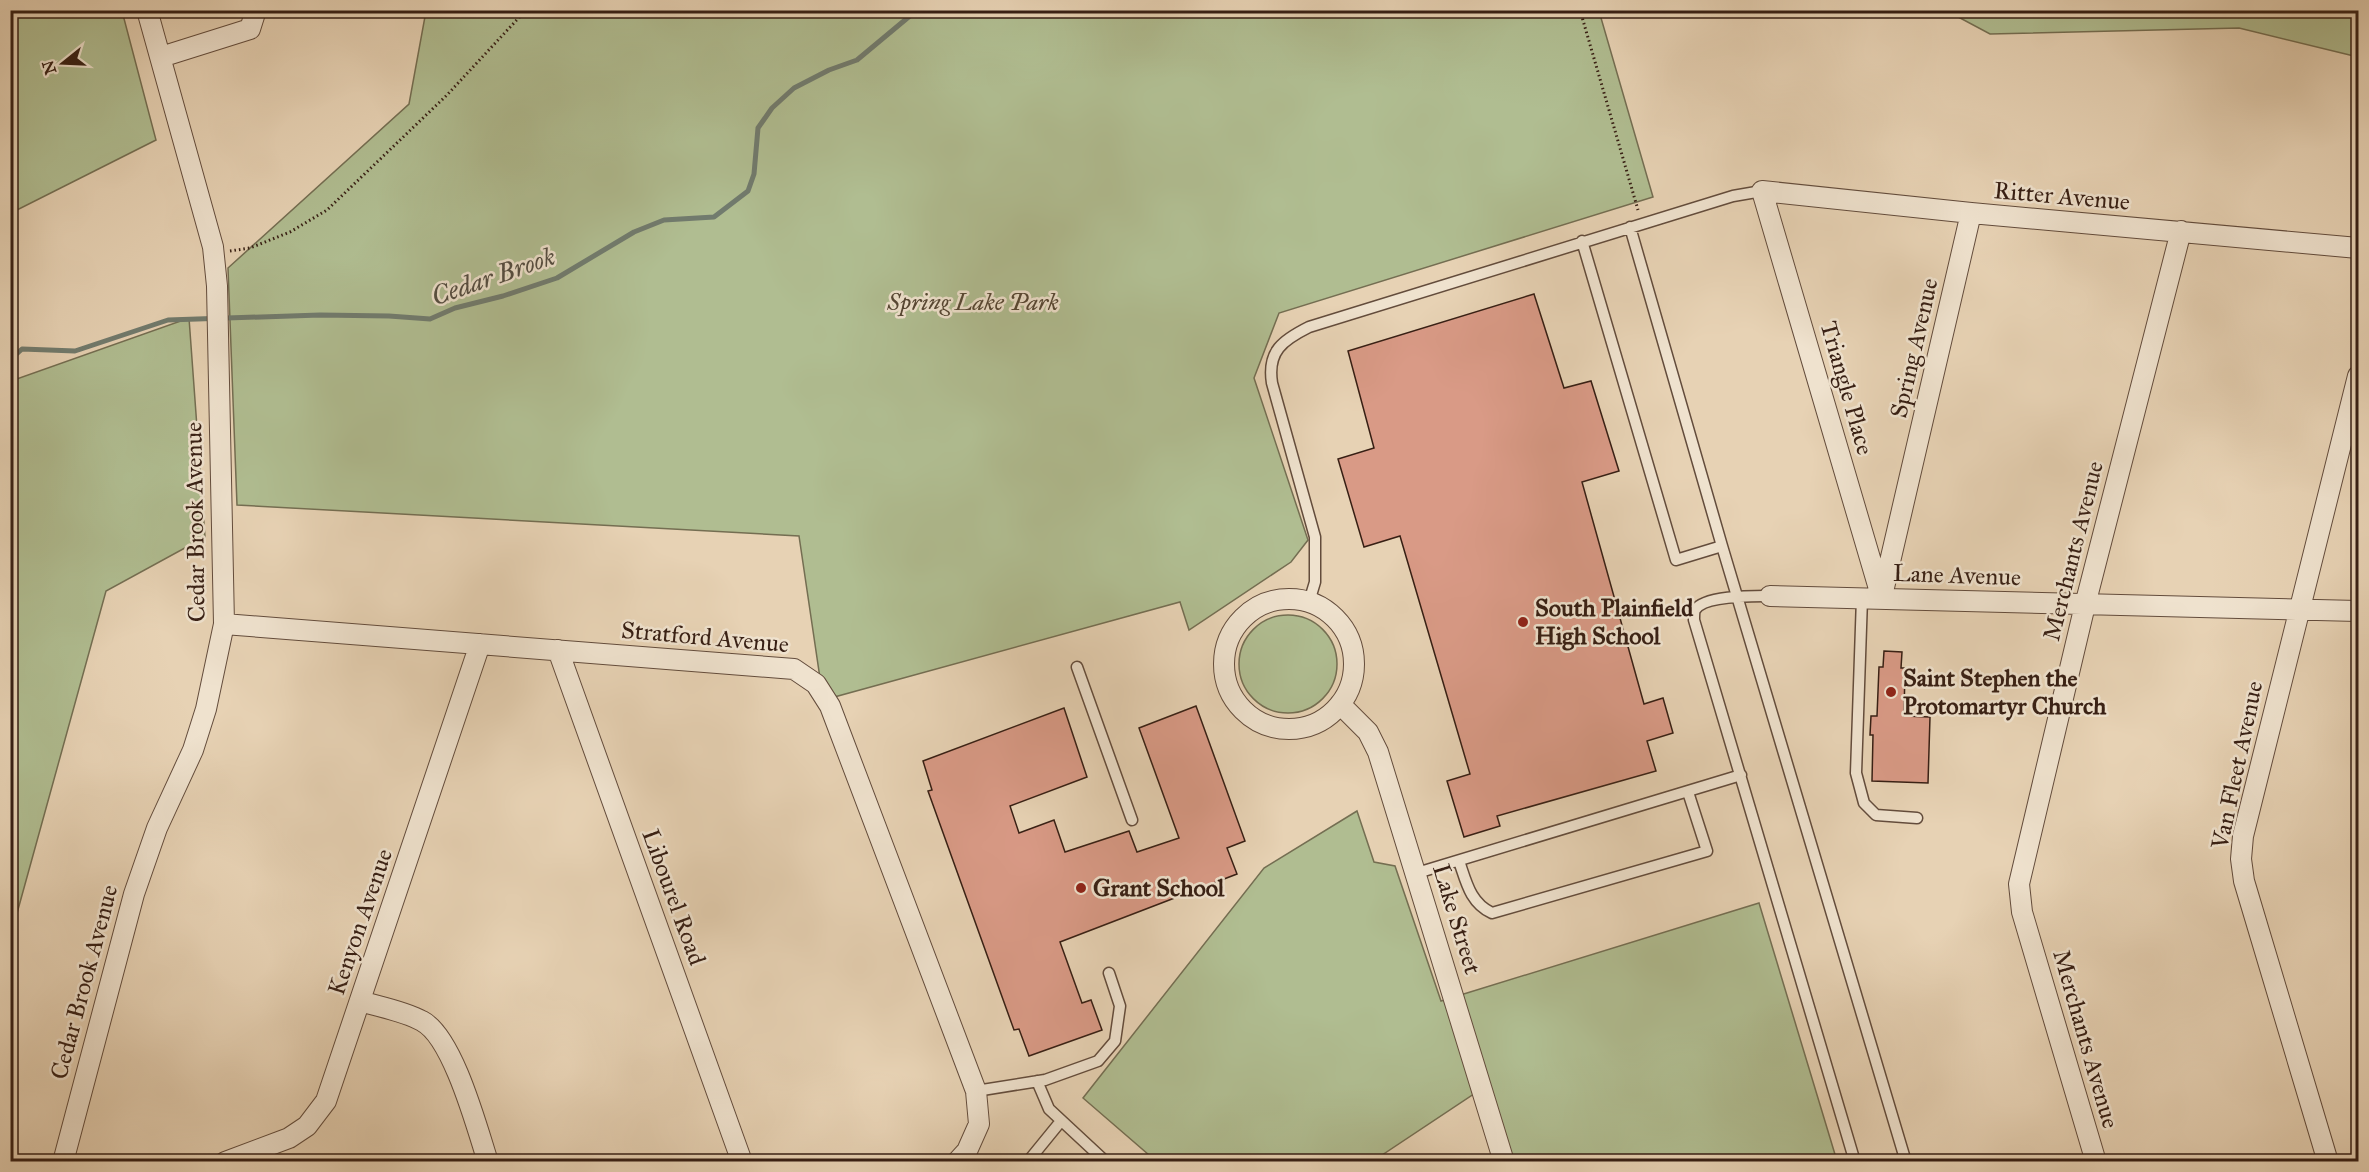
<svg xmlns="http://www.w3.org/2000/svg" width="2369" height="1172" font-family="'IM FELL Great Primer',serif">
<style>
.green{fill:#b0bd91;stroke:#746e52;stroke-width:1.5}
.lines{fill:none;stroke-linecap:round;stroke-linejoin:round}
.stream{stroke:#717b6e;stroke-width:5}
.building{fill:#d99a86;stroke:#371f14;stroke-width:1.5}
.lane-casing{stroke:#634c3c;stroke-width:13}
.street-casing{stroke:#634c3c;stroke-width:22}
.path{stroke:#371f14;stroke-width:3;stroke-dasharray:1.5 3;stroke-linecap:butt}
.lane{stroke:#efe2ce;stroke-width:10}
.street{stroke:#efe2ce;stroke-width:20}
.poi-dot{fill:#8f2418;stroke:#efe2ce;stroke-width:2}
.labels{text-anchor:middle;stroke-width:5;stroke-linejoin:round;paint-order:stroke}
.street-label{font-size:24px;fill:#371f14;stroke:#efe2ce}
.park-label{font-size:24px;font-style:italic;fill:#554633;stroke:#efe2ce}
.poi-label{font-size:24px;font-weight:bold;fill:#371f14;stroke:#efe2ce;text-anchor:start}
.water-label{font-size:26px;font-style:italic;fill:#544d41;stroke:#efe2ce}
</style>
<rect width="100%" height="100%" fill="#e7d2b4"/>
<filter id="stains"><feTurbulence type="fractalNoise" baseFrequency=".00333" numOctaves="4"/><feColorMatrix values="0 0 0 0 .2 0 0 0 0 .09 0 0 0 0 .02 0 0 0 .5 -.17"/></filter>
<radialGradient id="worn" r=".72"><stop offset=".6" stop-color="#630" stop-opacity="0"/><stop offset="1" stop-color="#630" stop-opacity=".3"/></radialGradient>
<!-- green -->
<path class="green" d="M11,10L122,11L156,140L11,213Z
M426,11H1599L1653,197L1279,313L1254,378L1308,540L1291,562L1189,630L1180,602L827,699L820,678L799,536L237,505L228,268L409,104Z
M1947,11H2358V57L2239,28L1990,34Z
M189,318L205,537L106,591L11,935V381Z
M1239 664a49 49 0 1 1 98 0a49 49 0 1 1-98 0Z
M1357,811L1374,862L1395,866L1441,1001L1759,903L1837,1161H1502L1480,1090L1373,1161H1156L1083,1098L1264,868Z"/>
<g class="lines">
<!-- stream -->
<path class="stream" d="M10,360L22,349L75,351L168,320L320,315L389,316L430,319L455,308L503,296L557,278L634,232L664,220L714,217L748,191L754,174L758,128L772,108L794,88L829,70L857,60L917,10"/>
</g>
<!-- building -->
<path class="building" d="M1534,294L1564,388L1591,381L1619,471L1582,482L1644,704L1663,698L1673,733L1647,741L1656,771L1497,816L1500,826L1464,837L1447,781L1470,774L1400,536L1364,547L1338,459L1374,448L1348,351Z
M1884,651L1902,652L1901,668H1905L1904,716L1930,717L1928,783L1872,781L1873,735H1870L1871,716H1877L1879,667H1883Z
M1196,706L1245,841L1227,848L1237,874L1060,942L1082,1003L1091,1000L1102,1030L1029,1056L1019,1029L1014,1030L928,791L932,790L923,761L1064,708L1087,777L1010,806L1019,833L1054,820L1065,852L1129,831L1137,852L1179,838L1139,728Z"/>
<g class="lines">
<!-- lane casing -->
<g class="lane-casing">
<path id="lane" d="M1630,227L1722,546L1906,1162
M1582,241L1676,560L1722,546
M1770,596C1755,596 1704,595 1695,610C1694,612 1694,618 1694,620L1855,1162
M1862,598L1856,773L1864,803L1876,815L1917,818
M1309,602L1315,582V537L1272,383C1267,351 1283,340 1309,327L1733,196L1762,191
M1077,667L1132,820
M1459,861C1466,881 1470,903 1492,913L1707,851L1688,792
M1417,873L1741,775
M1037,1081L1049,1109L1106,1162
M976,1091L1045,1080L1098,1061L1115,1041L1120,1006L1109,973
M1032,1162L1030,1159L1061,1121"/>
</g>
<!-- street casing -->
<g class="street-casing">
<path id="street" d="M161,57L250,29L256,10
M1770,596L2358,611
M1882,596L1971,213
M1224 664a65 65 0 1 1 130 0a65 65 0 1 1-130 0Z
M1882,599L1762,191L1971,213L2358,248
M224,624L794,669L816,684L830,706L976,1091L979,1124L967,1151L957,1162
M558,650L742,1162
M1340,704L1368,732L1378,752L1504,1162
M360,1001C380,1007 404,1011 422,1021C453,1037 477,1128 488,1162
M63,1162L134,894L157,828L193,750L206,709L224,624L217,286L213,247L147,10
M225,1162L289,1138L307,1126L326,1101L480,644
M2096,1162L2022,912L2019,884L2085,605L2181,231
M2328,1162L2244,881L2241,859L2243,836L2358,376"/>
</g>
<!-- path -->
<path class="path" d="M1580,10L1638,210
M230,251L250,248L290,232L327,210L447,95L526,10"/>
<!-- lane -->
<use href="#lane" class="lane"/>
<!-- street -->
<use href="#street" class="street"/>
</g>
<!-- markers -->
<g class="poi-dot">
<circle cx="1523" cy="622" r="6"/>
<circle cx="1891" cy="692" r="6"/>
<circle cx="1081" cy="888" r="6"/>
</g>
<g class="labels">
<!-- street labels -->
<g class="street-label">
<text transform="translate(2062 196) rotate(5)" y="8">Ritter Avenue</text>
<text transform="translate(1914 348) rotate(-77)" y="8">Spring Avenue</text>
<text transform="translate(1847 388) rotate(74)" y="8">Triangle Place</text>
<text transform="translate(195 522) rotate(-91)" y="8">Cedar Brook Avenue</text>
<text transform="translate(2073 551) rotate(-76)" y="8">Merchants Avenue</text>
<text transform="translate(1957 575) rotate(2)" y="8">Lane Avenue</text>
<text transform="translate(705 637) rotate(5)" y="8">Stratford Avenue</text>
<text transform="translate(2237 765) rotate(-78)" y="8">Van Fleet Avenue</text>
<text transform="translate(674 897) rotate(70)" y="8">Libourel Road</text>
<text transform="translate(1457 919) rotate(73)" y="8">Lake Street</text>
<text transform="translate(360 922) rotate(-71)" y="8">Kenyon Avenue</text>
<text transform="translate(84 982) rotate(-75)" y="8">Cedar Brook Avenue</text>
<text transform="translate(2086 1039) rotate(74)" y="8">Merchants Avenue</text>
</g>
<!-- park labels -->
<g class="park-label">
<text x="973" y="310">Spring Lake Park</text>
</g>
<!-- poi labels -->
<g class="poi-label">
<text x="1535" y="616">South Plainfield<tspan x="1535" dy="28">High School</tspan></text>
<text x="1903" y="686">Saint Stephen the<tspan x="1903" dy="28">Protomartyr Church</tspan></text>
<text x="1093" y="896">Grant School</text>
</g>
<!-- water labels -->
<g class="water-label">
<text transform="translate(493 276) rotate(-19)" y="9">Cedar Brook</text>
</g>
</g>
<!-- margin -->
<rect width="2369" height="1172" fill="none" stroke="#e7d2b4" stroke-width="36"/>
<rect x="12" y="12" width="2345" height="1148" fill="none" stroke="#371f14" stroke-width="3"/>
<rect x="18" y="18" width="2333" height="1136" fill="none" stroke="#371f14" stroke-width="1.5"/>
<!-- north arrow -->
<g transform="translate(63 63) rotate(252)" stroke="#efe2ce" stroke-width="4.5" paint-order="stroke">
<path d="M0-4.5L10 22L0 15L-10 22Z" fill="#371f14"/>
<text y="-9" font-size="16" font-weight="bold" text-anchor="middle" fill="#371f14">N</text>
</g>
<rect width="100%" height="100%" filter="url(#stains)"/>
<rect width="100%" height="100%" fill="url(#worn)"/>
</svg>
